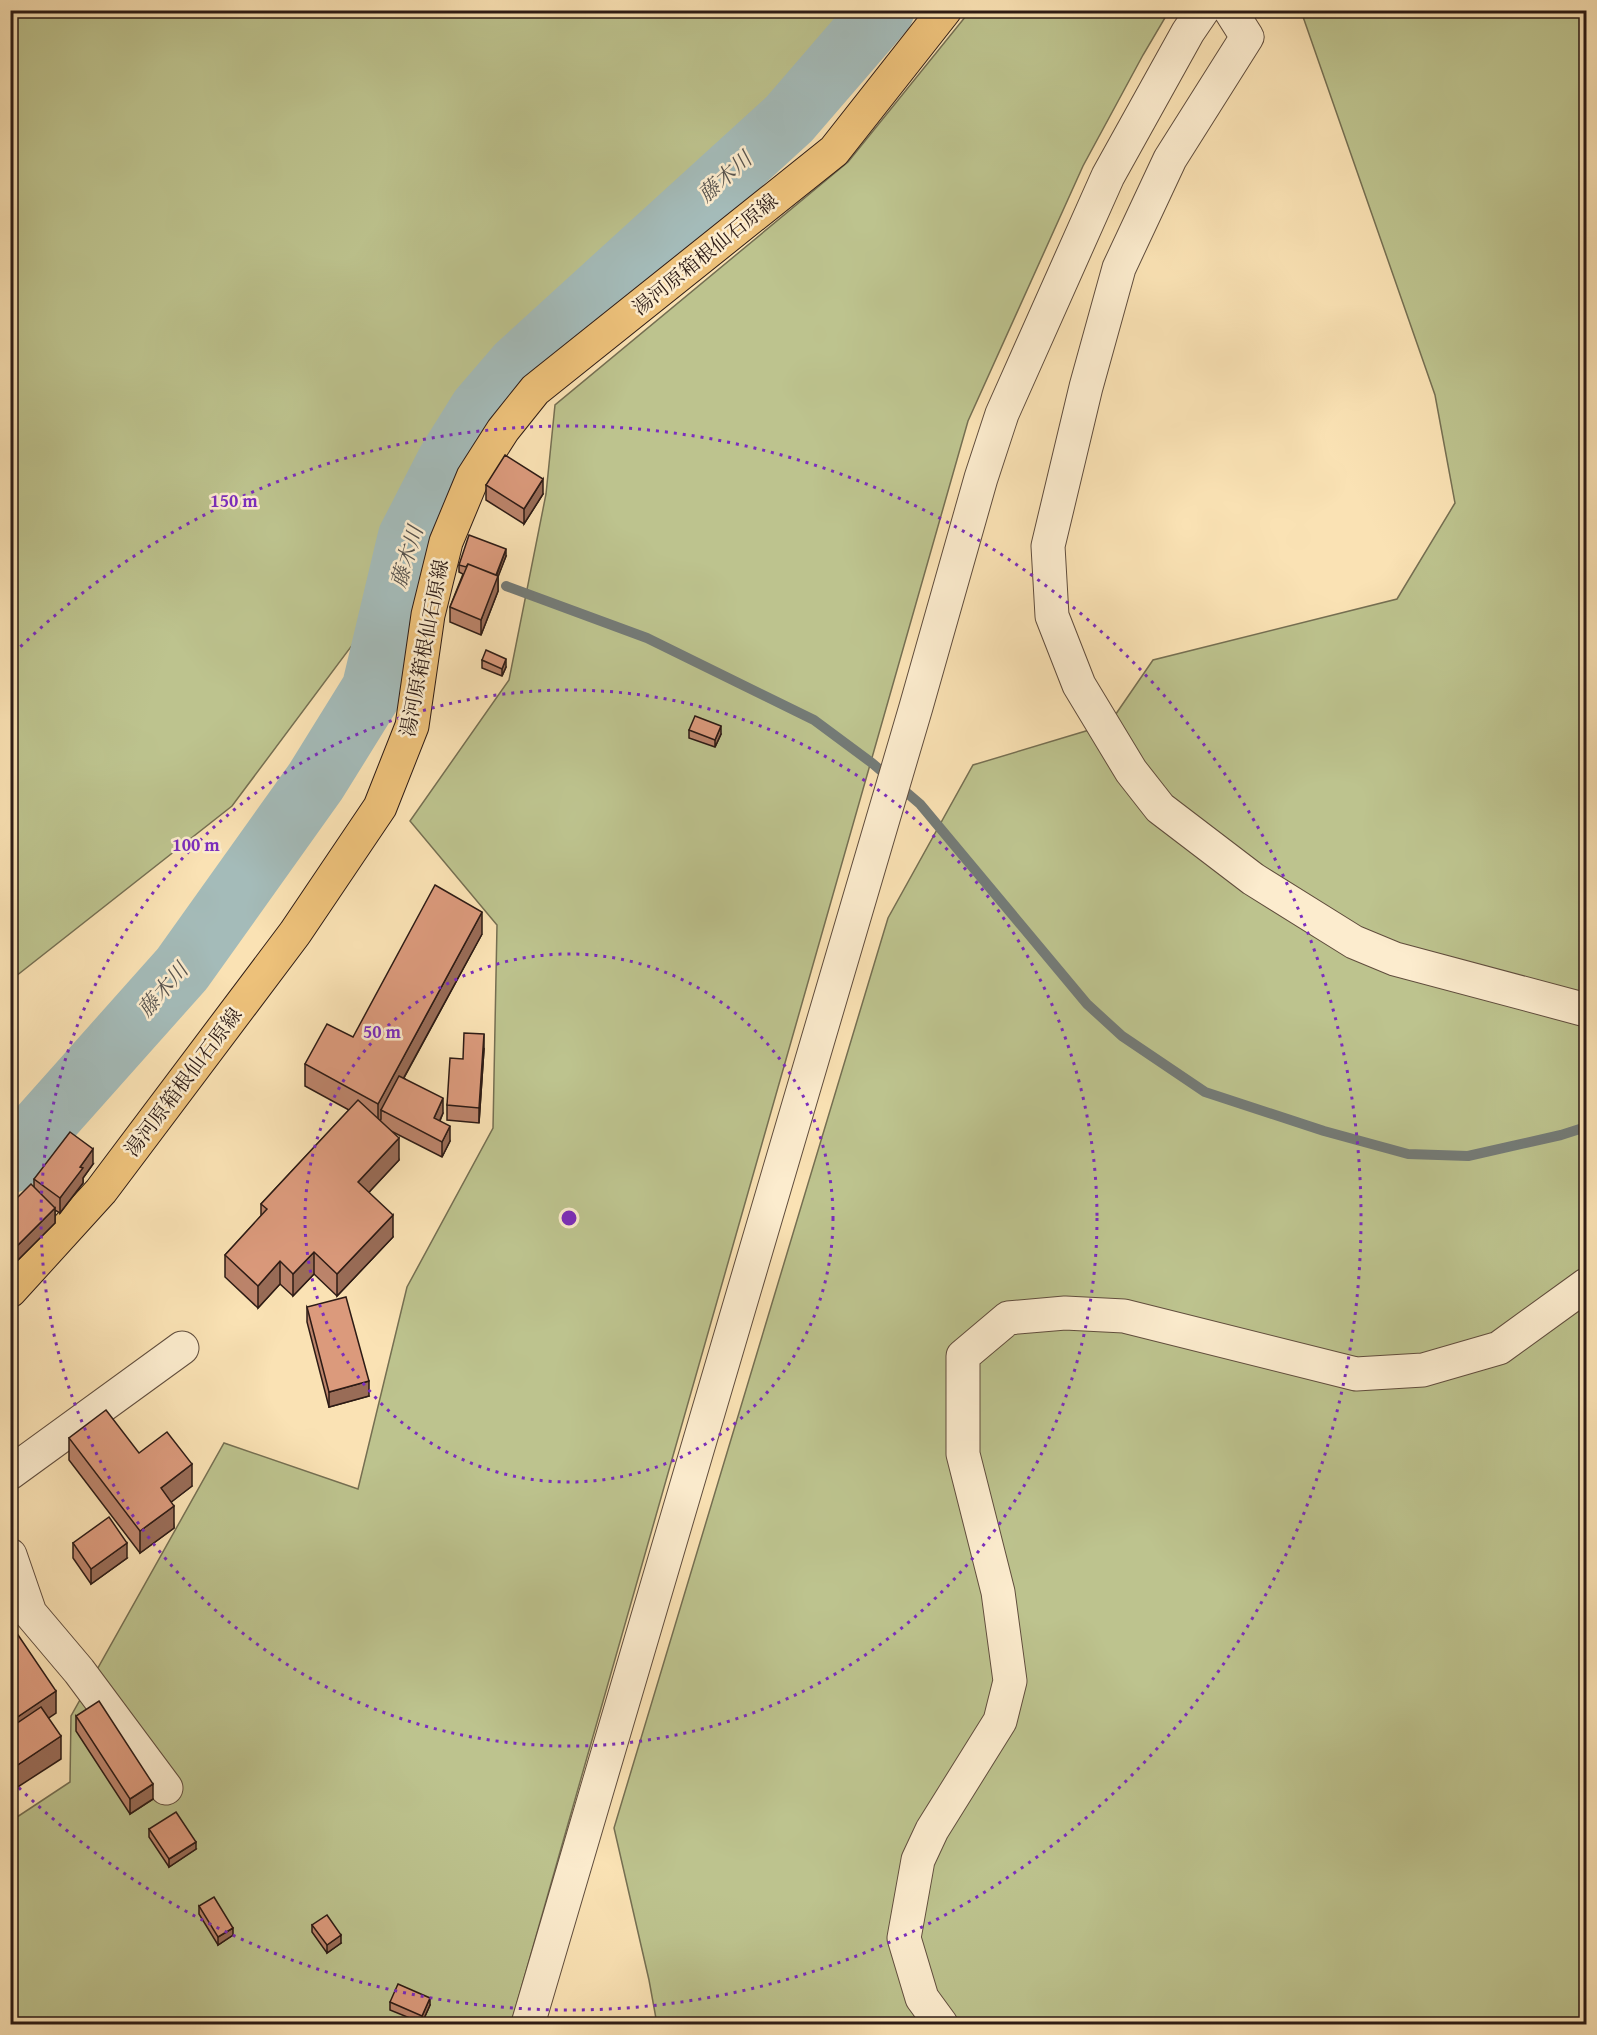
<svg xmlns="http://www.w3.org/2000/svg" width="1597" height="2035" font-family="'Gentium Book Plus','Noto Serif JP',serif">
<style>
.green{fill:#bdc38e;stroke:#756f52;stroke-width:1.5}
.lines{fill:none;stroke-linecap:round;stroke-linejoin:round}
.stream{stroke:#747b77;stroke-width:10}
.river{stroke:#a4bbb9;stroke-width:63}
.minor-casing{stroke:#604d3d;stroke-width:35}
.major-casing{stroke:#2d1b15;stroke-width:35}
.minor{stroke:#fcecce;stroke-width:33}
.major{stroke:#edc17a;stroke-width:33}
.wall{fill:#bc846b;stroke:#2d1b15;stroke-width:1.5}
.shaded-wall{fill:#996c57;stroke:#2d1b15;stroke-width:1.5}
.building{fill:#db9a7c;stroke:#2d1b15;stroke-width:1.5}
.ring{fill:none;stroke:#7b2cbf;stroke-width:3;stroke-dasharray:3 6}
.labels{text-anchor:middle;stroke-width:5;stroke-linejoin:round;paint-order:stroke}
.street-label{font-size:20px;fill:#2d1b15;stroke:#fcecce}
.water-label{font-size:21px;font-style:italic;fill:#57534e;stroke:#fcecce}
.centre{fill:#7b2cbf;stroke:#fcecce;stroke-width:3}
.ring-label{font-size:18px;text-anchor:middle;font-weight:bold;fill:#7b2cbf;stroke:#fcecce;stroke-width:5;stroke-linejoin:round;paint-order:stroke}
</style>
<rect width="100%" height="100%" fill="#fae2b4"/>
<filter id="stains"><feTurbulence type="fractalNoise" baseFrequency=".00333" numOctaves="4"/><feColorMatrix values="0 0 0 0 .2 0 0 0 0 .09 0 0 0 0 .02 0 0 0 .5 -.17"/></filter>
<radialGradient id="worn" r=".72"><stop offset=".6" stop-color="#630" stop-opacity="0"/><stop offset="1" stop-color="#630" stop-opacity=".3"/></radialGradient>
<!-- green -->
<path class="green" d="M11,10L844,11L767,104L506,357L469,403L402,524L362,632L232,806L11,980Z
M970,11H1169L1143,55L1083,166L968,421L511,2024H11V1821L70,1782L71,1716L224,1443L358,1489L407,1287L493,1128L497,925L410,821L509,680L546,494L555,405L848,162Z
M1301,11H1586V2024H657L649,1980L614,1828L888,918L973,765L1109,724L1153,660L1397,599L1455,503L1435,395Z"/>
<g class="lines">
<!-- stream -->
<path class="stream" d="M405,557L421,556
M506,586L647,638L814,720L872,763L920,804L1087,1004L1122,1036L1205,1092L1324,1131L1408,1154L1468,1156L1561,1135L1586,1127"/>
<!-- river -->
<path class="river" d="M10,1162L182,969L316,781L373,689L409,538L448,462L481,409L518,366L789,119L883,10"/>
<!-- minor casing -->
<g class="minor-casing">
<path id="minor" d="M1230,10L1247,37L1170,159L1119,268L1086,387L1048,546L1052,616L1079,685L1131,771L1160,808L1253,879L1354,942L1395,959L1586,1010
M10,1473L182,1348
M10,1555L30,1613L79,1671L166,1788
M528,2024L916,707L981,478L1002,414L1108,176L1188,32L1203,10
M941,2024L922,1998L904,1938L918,1860L932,1830L1000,1721L1010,1681L998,1592L963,1454V1356L1008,1318L1065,1313L1124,1316L1356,1374L1423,1370L1499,1348L1586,1285"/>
</g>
<!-- major casing -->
<g class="major-casing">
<path id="major" d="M10,1291L101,1191L295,933L380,807L412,726L428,615L446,542L473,477L503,430L535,390L834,151L945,10"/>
</g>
<!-- minor -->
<use href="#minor" class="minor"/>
<!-- major -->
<use href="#major" class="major"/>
</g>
<!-- wall -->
<path class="wall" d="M486,485L543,494L524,524L486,500Z
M506,556L498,576V591L481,635L450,622V607L463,574L459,572V565Z
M482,660L506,667L502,676L482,668Z
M689,730L721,734L715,747L689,738Z
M482,934L404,1078L443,1113L440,1121L450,1141L442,1157L391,1131L399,1160L369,1192L393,1237L337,1296L314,1274L293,1296L280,1284L258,1308L225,1277V1255L261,1216V1204L349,1110L305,1086V1064L353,1037Z
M484,1049L479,1123L447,1120V1105L463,1059Z
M93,1164L83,1178V1183L60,1213L55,1210V1223L10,1268V1205L34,1187V1179Z
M307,1307L369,1396L329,1407L307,1322Z
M69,1438L139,1453L192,1486L171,1502L174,1528L140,1553L69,1460Z
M73,1543L127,1558L91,1584L73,1558Z
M76,1716L153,1799L130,1814L76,1731Z
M149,1829L196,1849L169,1867L149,1837Z
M199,1906L233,1935L218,1945L199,1914Z
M312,1925L341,1943L327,1953L312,1932Z
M390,2002L430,2005L422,2023L390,2010Z"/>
<!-- shaded-wall -->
<path class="shaded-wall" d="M543,479V494L524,524V509Z
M506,549V556L498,577V576V591L481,635V620Z
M506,659V667L502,676V669Z
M721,726V734L715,747V740Z
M482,912V934L385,1112L381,1110V1119L378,1126V1104Z
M484,1034V1049L479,1123V1108Z
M443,1098V1113L434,1133V1118Z
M450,1126V1141L442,1157V1142Z
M399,1138V1160L358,1204V1182Z
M93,1149V1164L83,1178V1183L60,1213V1198L80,1167Z
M55,1208V1223L10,1268V1253Z
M393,1215V1237L337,1296V1274Z
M314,1252V1274L293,1296V1274Z
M280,1261V1284L258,1308V1286Z
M369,1381V1396L329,1407V1392Z
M192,1464V1486L161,1510V1488Z
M174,1506V1528L140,1553V1531Z
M127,1543V1558L91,1584V1569Z
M56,1691V1713L10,1744V1722Z
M61,1736V1759L10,1792V1770Z
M153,1784V1799L130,1814V1799Z
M196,1842V1849L169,1867V1859Z
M233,1928V1935L218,1945V1937Z
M341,1935V1943L327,1953V1945Z
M430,1998V2005L422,2023V2016Z"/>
<!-- building -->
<path class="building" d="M505,455L543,479L524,509L486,485Z
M469,535L506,549L496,575L468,564L466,567L459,565Z
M468,564L498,576L481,620L450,607Z
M486,650L506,659L502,669L482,660Z
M695,716L721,726L715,740L689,730Z
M435,885L482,912L378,1104L305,1064L327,1024L353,1037Z
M464,1033L484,1034L479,1108L447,1105L450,1058L463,1059Z
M399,1076L443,1098L434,1118L450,1126L442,1142L381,1110Z
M358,1100L399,1138L358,1182L393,1215L337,1274L314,1252L293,1274L280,1261L258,1286L225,1255L267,1209L261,1204Z
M70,1132L93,1149L80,1167L83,1168L60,1198L34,1179Z
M31,1184L55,1208L10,1253V1205Z
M346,1297L369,1381L329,1392L307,1307Z
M106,1410L139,1453L167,1432L192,1464L161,1488L174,1506L140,1531L69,1438Z
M109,1517L127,1543L91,1569L73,1543Z
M14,1629L56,1691L10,1722V1631Z
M99,1701L153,1784L130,1799L76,1716Z
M41,1707L61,1736L10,1770V1728Z
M176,1812L196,1842L169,1859L149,1829Z
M214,1897L233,1928L218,1937L199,1906Z
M327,1915L341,1935L327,1945L312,1925Z
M398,1984L430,1998L422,2016L390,2002Z"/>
<!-- distance rings -->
<g class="ring">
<circle cx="569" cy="1218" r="264"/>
<circle cx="569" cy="1218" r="528"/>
<path d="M14 653A792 792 0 1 1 14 1783"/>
</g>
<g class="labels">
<!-- street labels -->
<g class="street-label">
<text transform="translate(705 254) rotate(-39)" y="7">湯河原箱根仙石原線</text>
<text transform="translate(424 648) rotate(-79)" y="7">湯河原箱根仙石原線</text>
<text transform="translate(183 1082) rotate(-53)" y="7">湯河原箱根仙石原線</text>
</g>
<!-- water labels -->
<g class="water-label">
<text transform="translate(725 177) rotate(-42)" y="7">藤木川</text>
<text transform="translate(407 557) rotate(-73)" y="7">藤木川</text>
<text transform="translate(163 990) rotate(-49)" y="7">藤木川</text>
</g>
</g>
<circle cx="569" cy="1218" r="9" class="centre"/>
<g class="ring-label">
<text x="234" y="507">150 m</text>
<text x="196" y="851">100 m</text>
<text x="382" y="1038">50 m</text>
</g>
<!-- margin -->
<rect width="1597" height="2035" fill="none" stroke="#fae2b4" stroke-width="36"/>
<rect x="12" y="12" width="1573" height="2011" fill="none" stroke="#2d1b15" stroke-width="3"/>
<rect x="18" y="18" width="1561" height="1999" fill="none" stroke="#2d1b15" stroke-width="1.5"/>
<rect width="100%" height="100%" filter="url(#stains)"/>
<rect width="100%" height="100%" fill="url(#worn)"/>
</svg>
